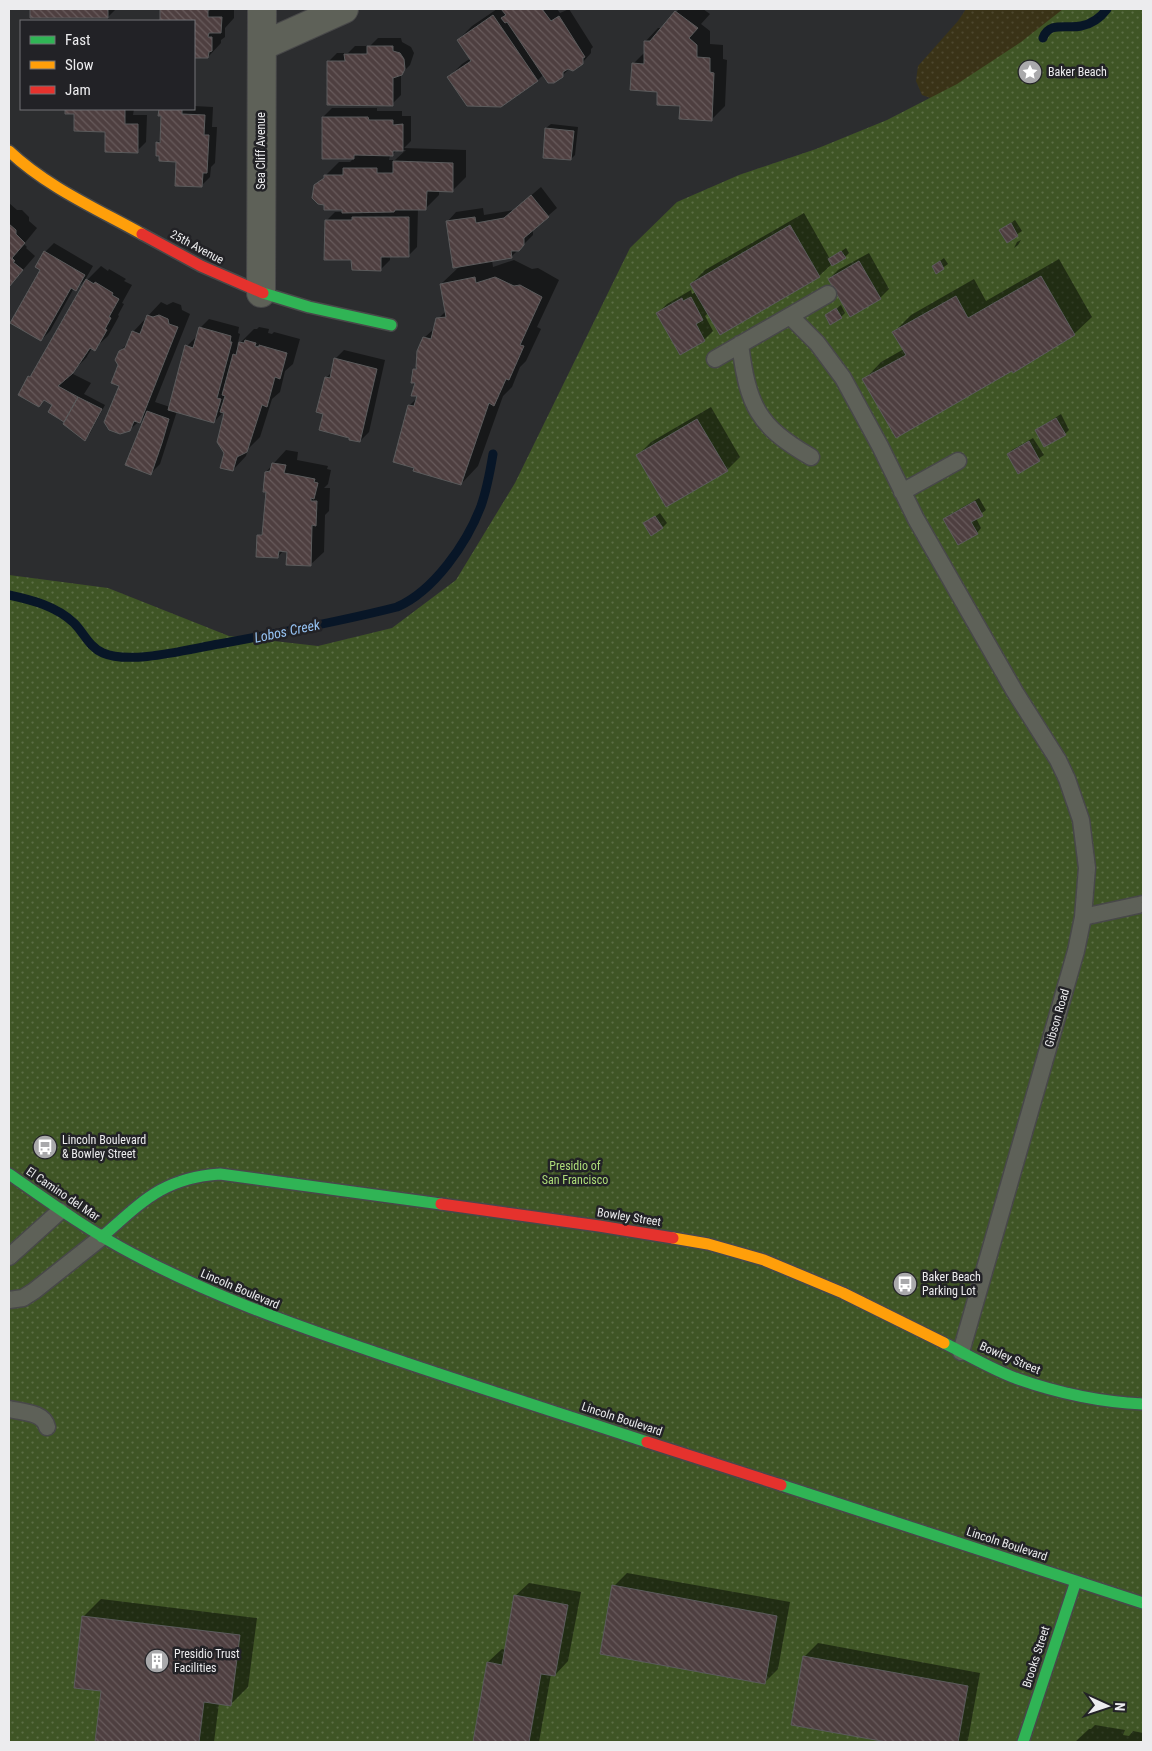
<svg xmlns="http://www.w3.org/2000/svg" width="1152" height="1751" font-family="'Roboto Condensed',sans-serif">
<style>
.sand{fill:url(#sand-dots)}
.park{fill:url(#park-dots)}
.shadow{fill:#0007;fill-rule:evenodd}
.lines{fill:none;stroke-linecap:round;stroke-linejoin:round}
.stream{stroke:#081627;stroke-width:9}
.building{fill:url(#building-back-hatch);stroke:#5b5b5c}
.lane-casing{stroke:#484849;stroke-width:19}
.street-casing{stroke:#484849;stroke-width:30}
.fast-casing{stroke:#484849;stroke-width:14}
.slow-casing{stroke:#484849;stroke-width:14}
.jam-casing{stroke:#484849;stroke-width:14}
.lane{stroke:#5e6158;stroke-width:16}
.street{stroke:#5e6158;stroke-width:28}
.fast{stroke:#30b455;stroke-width:11}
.slow{stroke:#ff9f0a;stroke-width:11}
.jam{stroke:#e5322d;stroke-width:11}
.labels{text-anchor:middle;stroke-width:5;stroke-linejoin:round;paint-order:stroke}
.poi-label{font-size:12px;fill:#ececee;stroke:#222226;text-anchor:start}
.street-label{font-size:12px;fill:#ececee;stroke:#222226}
.park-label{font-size:12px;fill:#aede79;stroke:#222226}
.water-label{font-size:14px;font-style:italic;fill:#96c3f3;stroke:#222226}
</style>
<defs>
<pattern id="sand-dots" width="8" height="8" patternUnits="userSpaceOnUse" patternTransform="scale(1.25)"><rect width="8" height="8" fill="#3a3317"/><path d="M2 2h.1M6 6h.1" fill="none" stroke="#4d472e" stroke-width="1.8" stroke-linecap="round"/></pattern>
<pattern id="park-dots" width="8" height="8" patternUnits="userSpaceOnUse" patternTransform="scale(1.25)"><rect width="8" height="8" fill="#3f5525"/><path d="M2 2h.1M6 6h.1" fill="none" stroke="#5b6e45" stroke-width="1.8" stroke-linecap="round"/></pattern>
<pattern id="building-back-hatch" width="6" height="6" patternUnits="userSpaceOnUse" patternTransform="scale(1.25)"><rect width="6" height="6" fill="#4e3f40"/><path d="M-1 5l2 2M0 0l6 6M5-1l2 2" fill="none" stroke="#685b5c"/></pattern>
</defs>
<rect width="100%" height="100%" fill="#2c2d2f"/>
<!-- sand -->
<path class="sand" d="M966,9H1143L1011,126L922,95L916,81L918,66L958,21Z"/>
<!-- park -->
<path class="park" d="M1063,9H1143V1742H9V575L108,588L229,636L318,646L392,628L456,580L515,483L630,248L677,202L739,175L816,149L887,120L957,84L1021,42Z"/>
<!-- shadow -->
<path class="shadow" d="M31,9H116L108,17H31Z
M161,9H234V18L225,28V37L221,40V43L208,57H194V21H161Z
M497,9H557L560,13L569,9L593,47L591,49V53L582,63L570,68L562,76L544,74L538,80L500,106L449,77L462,64L471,58L458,40L472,26Z
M679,9H703L710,14L701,24L710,31V44L723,45V59L727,60L725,106L711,120L681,105L659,91L633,64L645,52V42L658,28H663Z
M378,38H401L402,42L411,47L414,53L410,65L401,74V95L392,104L328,62L337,53H348L355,46H370Z
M194,106L213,107L212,127H217L215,163L211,167L210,177L201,186L157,143L161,139L162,115H159L160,109H194Z
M332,108H377V111H402V116H411V141L404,148L466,150V177L453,190H439V195L426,208H418L417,247L408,256H390V260L381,269L352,258L326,221L335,212H344V209L325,204L315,186L339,162H350L354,158L323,157V117ZM397,150H406L395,160H389L390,154H393Z
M66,109H134L133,115H147L146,142L137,151L106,130L76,113H66Z
M551,124L578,127L575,155L571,159L546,128Z
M541,187L557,208L533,229V235L512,256L492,260L493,267L514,260L532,269L538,268L559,280L537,327L541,329L526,361L520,367L512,387L503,396L478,466L461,484L409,406L418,397L415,370L419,365L424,338L436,327L438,319L446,311L441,284L460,266L448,221L456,212L483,208L484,215L514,210Z
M9,203L17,210H22L29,217V221L37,228L24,244L27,247L26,248L35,256L9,286Z
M804,213L830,259L846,248L849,253L845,257L832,264L819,276L708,313L705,316L713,331L704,340L658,313L667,304L691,290L692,294L696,292L691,284L705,270Z
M1015,220L1022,231L1007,241L1001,230Z
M1021,240L1018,245L1014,248L1017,242Z
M54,243L93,266L85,280L76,289L74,288L50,331L41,340L42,269L45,252Z
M869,253L889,289L880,298L829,279L838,270Z
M944,258L948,264L937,272L933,266Z
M1059,259L1092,317L1074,334L1013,370L864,380L881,362L904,349L894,332L911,315L974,279L986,301Z
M101,266L108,271L109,269L126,279L124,281L132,285L122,303L124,304L118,315L119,316L108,336L94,349L92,348L86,358L71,373L91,383L84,394L105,405L89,435L85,439L67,416L64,420L54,405L45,399L39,406L29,377L34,372L87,280Z
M161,302L167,305L173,302L181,305L182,310L190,314L155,402L170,407L187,346L196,337H197L200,328L209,319L239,327L238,333L240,334L237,346L254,329H257L259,327L269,329L268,333L272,334L274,332L300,339L293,364L285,371L280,392L272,399L260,437L248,449L246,456L233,470L225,453L226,412H223L214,422L177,411L160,464L151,473L148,414L129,430L121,385L120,351L129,342L133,332Z
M841,305L845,313L841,317L826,316Z
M344,350L385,360L369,432L360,441L324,413L326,378L332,372L335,359Z
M711,407L740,457L727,470L638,455L651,442Z
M1061,414L1069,430L1065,434L1045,445L1036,430Z
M1033,438L1044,455L1018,472L1008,454L1012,450Z
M286,450L298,452L297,460L328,466L327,469L331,470L328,484L324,488H330L329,511L325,515L324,552L310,565L288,551L284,550L278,557L259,536L264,531L268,491L266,472Z
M979,498L986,510L976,518L981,528L977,533L945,519L949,515Z
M660,513L667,523L662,528L645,524Z
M627,1573L790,1602L778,1669L764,1683L614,1586Z
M529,1583L581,1592L568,1661L555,1675L551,1674L539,1742H474L488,1662L502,1649L506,1650L515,1596Z
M101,1599L257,1618L248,1687L231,1704L219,1703L214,1742H96L103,1690L83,1617Z
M818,1643L980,1673L968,1740L966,1742H894L792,1724L804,1657Z
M1095,1725L1125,1730L1123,1735L1129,1736L1133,1731L1143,1733V1742H1075L1089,1729H1091Z"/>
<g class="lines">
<!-- stream -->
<path class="stream" d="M1043,38C1049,21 1067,29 1081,26C1092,24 1101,17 1107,9
M9,595C32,600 56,606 74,623C84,633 89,647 103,653C130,665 189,649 219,644C279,633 338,622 397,607C434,591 467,543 481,506C487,489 490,472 493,454"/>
</g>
<!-- building -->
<path class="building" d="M30,9H108V18H30Z
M160,9H213L208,10V17H222L221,33H209L208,37H212V51L209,52L208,58H194V21H160Z
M501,9H542L551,21L559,16L585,57L583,58V64L573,71L568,69L563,72V77L554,83H548L507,22L505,23L501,18L506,15Z
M675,11L698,28L689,38L697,45V57L710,58V72L714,73L712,121L679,119L680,106L657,105V92L630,90L632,63L644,64V41H650Z
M493,15L538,81L501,107L467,106L447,77L471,61L457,40Z
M367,46H393V51L400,53L404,59L405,69L402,75L393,78V106L327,105V61H345L344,54H367Z
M65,109H125V124H138V153L105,152V132L74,131V114H65Z
M159,109H182V114L205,115L204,135H209L207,173H203L202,187L175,186L176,162L159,161V156H156V142L160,143L161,116H158Z
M322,117H368L369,120H393V125L403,124V151H393V156L354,155V159H322Z
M545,128L574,131L571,160L543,158Z
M393,161L453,163V192L427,191L426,210H395L394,212L342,213V210H324V205L318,204L312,198L314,185L324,178V175H343V168H377V173H393Z
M531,195L549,217L524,238V245L519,251H511L512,258L453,268L446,221L475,217L476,223L504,218Z
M352,217H409V257H381V271L352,270L351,260H324L325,220H352Z
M1011,223L1018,236L1007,243L999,230Z
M9,224L16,230V234L25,243L12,258L15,261L13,262L23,270L9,287Z
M790,225L820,277L720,335L690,284Z
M44,251L85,275L76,291L71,288L41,341L10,323L40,270L35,267Z
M841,251L846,258L832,266L828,259Z
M859,261L881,299L850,317L828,279Z
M940,261L944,269L936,274L932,266Z
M1041,276L1075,335L1013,373L1012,371L896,438L862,379L906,355L892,332L956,296L968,318Z
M475,277L476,283L495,277L514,286L520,285L542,297L520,345L524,346L509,380L506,379L494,406L489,403L461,485L413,471L414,468L393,462L408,405L414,406L417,396H411L415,383H411L413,369H417L416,367L417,351L423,337L431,339L436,318L446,317L440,284Z
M86,279L94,284L95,282L113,293L112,295L119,299L109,317L111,318L105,329L107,330L95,351L90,348L73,373L58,386L78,397L64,422L48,412L52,405L44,400L39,407L18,395L28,376L30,377Z
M691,297L703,320L696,324L705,341L680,355L656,313L682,298L683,301Z
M836,308L842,318L830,325L825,315Z
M147,315L153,317L159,315L168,319L169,324L178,327L140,423L134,421L130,431L120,434L109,430L104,422L119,386L111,383L118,365L115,360L119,351L125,348L132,331L140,334Z
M199,327L231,336L230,342H232L217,398L221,399L214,423L168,410L185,345L193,348Z
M245,340L256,343L255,346L259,347V345L287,353L280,379L275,377L267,407L262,405L247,452L237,457L233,471L220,468L224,453L217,442L224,413L220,412L225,396L222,395L233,354L236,355L239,342L244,343Z
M334,358L377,369L360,442L349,440V438L319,430L323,414L316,412L325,377L330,378Z
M78,397L102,409L85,441L63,424Z
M147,411L169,419L162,443L151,475L125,465Z
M1056,418L1066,435L1044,447L1035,430Z
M697,419L728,471L666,507L636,455Z
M1029,441L1040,461L1018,474L1007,454Z
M272,463L286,465L284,473L315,479L314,482L318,483L314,499L311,498V501H317L316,526L312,525L311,566L286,565L287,552L279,551L278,558L256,557L257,535H262L266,492H263L265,472L270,471Z
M975,501L983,516L971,522L978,534L958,545L943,519Z
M655,516L663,528L651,536L643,523Z
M612,1585L777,1616L765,1684L600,1654Z
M514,1595L568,1605L555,1676L541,1674L529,1742H473L487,1662L502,1665Z
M82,1616L240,1635L231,1706L204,1702L199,1742H95L101,1691L74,1688Z
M803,1656L968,1686L958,1742H887L791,1725Z"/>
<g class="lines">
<!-- lane casing -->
<g class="lane-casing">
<path id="lane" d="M790,316L817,343L843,378L880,446L916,519L1015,692L1058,760L1067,779L1081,820L1087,868L1083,917L1076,951L961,1352
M740,344C748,405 757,426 811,457
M715,359L828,294
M902,492L958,461
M1083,917L1143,904
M9,1257L60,1211
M9,1300L23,1298L34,1291L102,1237
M9,1409C22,1412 44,1412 47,1427"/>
</g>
<!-- street casing -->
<g class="street-casing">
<path id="street" d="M262,46L344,9
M261,293L262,9"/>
</g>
<!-- fast casing -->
<g class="fast-casing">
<path id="fast" d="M263,293L309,307L391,325
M9,1174C49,1202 89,1231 133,1254C210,1295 291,1324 374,1352C464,1383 556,1412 647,1442
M102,1237C143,1201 163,1178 220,1174L441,1204
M944,1343C968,1355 993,1370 1018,1379C1058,1393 1100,1402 1143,1404
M781,1485L1143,1603
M1023,1742L1076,1581"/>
</g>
<!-- slow casing -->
<g class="slow-casing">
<path id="slow" d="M9,151C47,187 97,209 142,234
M673,1238L708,1244L764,1260L843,1293L944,1343"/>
</g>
<!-- jam casing -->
<g class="jam-casing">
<path id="jam" d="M142,234L201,266L263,293
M441,1204L599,1226L673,1238
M647,1442L781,1485"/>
</g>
<!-- lane -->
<use href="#lane" class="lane"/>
<!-- street -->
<use href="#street" class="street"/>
<!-- fast -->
<use href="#fast" class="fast"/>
<!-- slow -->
<use href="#slow" class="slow"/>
<!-- jam -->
<use href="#jam" class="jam"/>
</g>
<!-- icons -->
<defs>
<g id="sight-disc" transform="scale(1.25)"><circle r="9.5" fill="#a9a9ab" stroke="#222226"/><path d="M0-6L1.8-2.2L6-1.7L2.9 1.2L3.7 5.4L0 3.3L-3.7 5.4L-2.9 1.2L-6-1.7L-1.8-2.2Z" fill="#fff"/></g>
<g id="bus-disc" transform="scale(1.25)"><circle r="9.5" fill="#a9a9ab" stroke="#222226"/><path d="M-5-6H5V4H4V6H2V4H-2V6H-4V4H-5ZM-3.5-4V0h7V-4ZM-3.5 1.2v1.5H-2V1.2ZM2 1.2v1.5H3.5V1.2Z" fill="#fff"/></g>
<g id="building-disc" transform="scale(1.25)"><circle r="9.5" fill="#a9a9ab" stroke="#222226"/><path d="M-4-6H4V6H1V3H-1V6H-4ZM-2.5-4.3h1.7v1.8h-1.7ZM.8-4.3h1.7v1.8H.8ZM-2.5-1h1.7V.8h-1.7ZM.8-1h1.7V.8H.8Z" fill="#fff"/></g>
</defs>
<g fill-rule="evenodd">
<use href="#sight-disc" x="1030" y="72"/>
<use href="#bus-disc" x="45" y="1147"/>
<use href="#bus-disc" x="905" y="1284"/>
<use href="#building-disc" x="157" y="1661"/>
</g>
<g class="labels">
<!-- poi labels -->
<g class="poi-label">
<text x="1048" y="76">Baker Beach</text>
<text x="62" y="1144">Lincoln Boulevard<tspan x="62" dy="14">&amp; Bowley Street</tspan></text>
<text x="922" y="1281">Baker Beach<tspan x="922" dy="14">Parking Lot</tspan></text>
<text x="174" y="1658">Presidio Trust<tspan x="174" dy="14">Facilities</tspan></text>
</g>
<!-- street labels -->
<g class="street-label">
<text transform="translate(261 151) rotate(-90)" y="4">Sea Cliff Avenue</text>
<text transform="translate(197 247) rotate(28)" y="4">25th Avenue</text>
<text transform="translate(1057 1018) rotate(-74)" y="4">Gibson Road</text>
<text transform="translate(63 1194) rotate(34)" y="4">El Camino del Mar</text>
<text transform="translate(629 1217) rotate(9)" y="4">Bowley Street</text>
<text transform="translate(240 1289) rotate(23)" y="4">Lincoln Boulevard</text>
<text transform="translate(1010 1358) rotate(23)" y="4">Bowley Street</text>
<text transform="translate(622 1419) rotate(18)" y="4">Lincoln Boulevard</text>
<text transform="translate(1007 1544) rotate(18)" y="4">Lincoln Boulevard</text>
<text transform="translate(1036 1657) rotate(-72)" y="4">Brooks Street</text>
</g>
<!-- park labels -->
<g class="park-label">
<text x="575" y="1170">Presidio of<tspan x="575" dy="14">San Francisco</tspan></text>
</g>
<!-- water labels -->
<g class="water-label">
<text transform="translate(287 631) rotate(-12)" y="5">Lobos Creek</text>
</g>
</g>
<!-- border -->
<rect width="1152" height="1751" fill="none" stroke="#ececee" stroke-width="20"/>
<!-- legend -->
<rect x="20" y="20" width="175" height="90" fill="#222226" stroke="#737376"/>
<rect x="30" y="36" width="25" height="8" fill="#30b455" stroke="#737376"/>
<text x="65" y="45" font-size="15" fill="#ececee">Fast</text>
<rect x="30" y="61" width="25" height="8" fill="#ff9f0a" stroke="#737376"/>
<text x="65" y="70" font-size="15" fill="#ececee">Slow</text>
<rect x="30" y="86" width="25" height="8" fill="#e5322d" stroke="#737376"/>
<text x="65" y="95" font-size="15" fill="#ececee">Jam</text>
<!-- north arrow -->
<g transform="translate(1107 1706) rotate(93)" stroke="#222226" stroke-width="4" paint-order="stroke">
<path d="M0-4L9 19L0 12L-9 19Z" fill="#ececee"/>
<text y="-8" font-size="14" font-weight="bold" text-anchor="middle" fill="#ececee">N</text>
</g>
</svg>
